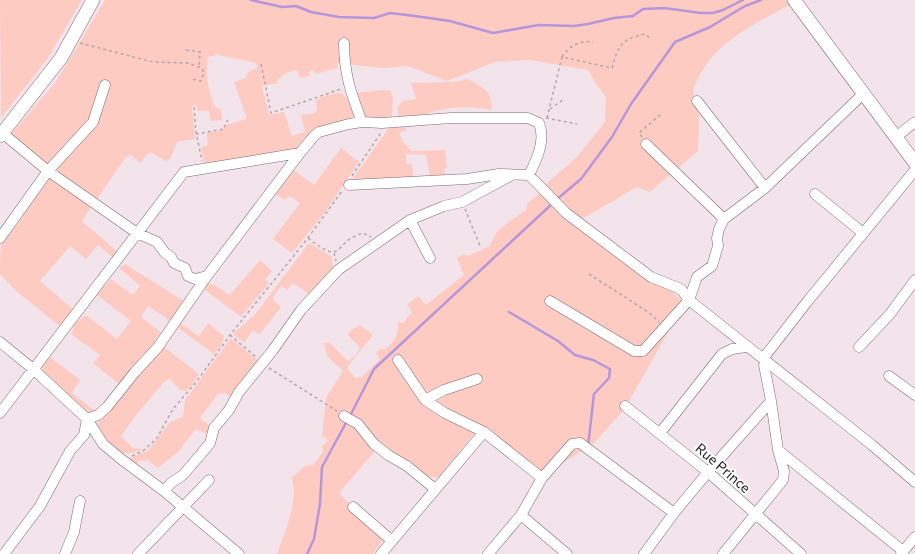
<svg xmlns="http://www.w3.org/2000/svg" width="915" height="554" font-family="Commissioner,sans-serif">
<style>
.green{fill:#fecbc3}
.lines{fill:none;stroke-linecap:round;stroke-linejoin:round}
.stream{stroke:#b696db;stroke-width:2.5}
.minor-casing{stroke:#76696f;stroke-width:11}
.major-casing{stroke:#76696f;stroke-width:14}
.path{stroke:#b2a6ac;stroke-width:1.5;stroke-dasharray:3 3;stroke-linecap:butt}
.minor{stroke:#fff;stroke-width:10}
.major{stroke:#fff;stroke-width:13}
.labels{text-anchor:middle;stroke-width:4;stroke-linejoin:round;paint-order:stroke}
.street-label{font-size:14px;fill:#262023;stroke:#fff}
</style>
<rect width="100%" height="100%" fill="#f3e4eb"/>
<!-- green -->
<path class="green" d="M0,0H82L48,58L1,118Z
M105,0H786L790,5C760,21 726,36 706,65C701,72 697,81 693,89L699,116L698,151L650,192L637,187L582,219L563,205L545,185L576,158L605,122L606,97L595,83L588,70L530,60L495,62L447,81L408,66L383,68L336,63L338,66L337,68L316,74L313,70L309,72L310,76L300,78L297,70C287,72 281,74 276,84L262,85L269,115L284,112L292,136L305,132L301,115L315,113L317,110L316,100L326,95L341,93C350,100 353,108 356,119C334,125 309,128 296,149L204,164L201,147L208,145L207,133L223,130L226,125L247,119L234,82L246,78L248,72L258,68L256,63L214,54L216,55L208,57C205,72 208,94 216,108L221,109L222,120L211,121L209,111H197L196,105L192,106L195,139L177,142L170,159L166,161L150,152L140,163L131,155L126,157L82,221L120,254L115,259L98,245L86,259L70,246L40,281L73,309L62,328L15,290L0,274C0,266 0,253 1,246C7,232 27,220 26,204L48,174L10,135L55,83Z
M468,79C485,88 491,90 492,110C474,106 451,106 432,112C423,115 409,121 399,116L397,108L403,101L416,99L411,83L452,82Z
M384,90L391,91L393,97L392,119L366,120L355,93Z
M391,125H404L406,128V130L399,133L403,142L412,151L445,150L447,168L444,169L445,175L430,176L426,155L406,154V164H412L413,177L351,181Z
M341,148L359,162L325,212L292,253L273,239L300,203L290,196L285,200L274,194L292,169L314,185Z
M543,190L664,284L688,306L675,320L624,410L593,444L561,464L541,472L481,425L439,477H422L398,457L375,451L339,493L383,539L373,554H277C283,536 301,496 291,478L305,466L313,465L323,452L322,447L328,440L322,436L326,398L343,371L327,356L324,343L329,342L348,361L356,355L360,348L348,335L350,331L360,325L373,335L348,366V369L355,378L362,377L380,359L376,353L380,349H385C396,341 398,335 398,322L403,323L412,312L407,305L418,296L426,305L464,275L457,258L463,254L468,256L490,246C497,225 509,223 526,210L527,204Z
M309,243L331,256L334,271L309,294L293,283L287,290L281,286L272,299L281,307L260,334L252,331L244,343L233,334L257,312Z
M260,260L272,271L265,280L269,283L241,317L205,290L207,284C217,283 222,291 230,295Z
M125,264L185,302L171,324L165,317L148,306L141,317L161,332L155,340L156,345L132,375L94,414L84,409L43,374L42,367L50,357L80,380L72,393L94,410L99,409L120,385L93,363L100,355L71,334L75,324L86,315L117,339L131,321L97,295L111,279L133,295L140,286L119,268Z
M180,323L199,336L208,323L224,336L222,344L214,354L177,327Z
M231,338L260,362L234,400L225,393L218,394L200,418L212,427L209,435L196,429L178,452L158,468L148,460L139,461L136,465L126,459L148,451L170,422L183,417L185,400Z
M164,347L199,374L191,387L185,391L180,390L170,379L165,381L136,415L121,436L134,449L140,448L141,450C118,460 106,446 94,428L151,360Z"/>
<g class="lines">
<!-- stream -->
<path class="stream" d="M251,0L282,7L296,6L311,12L339,17L374,18L390,13L415,16L450,21L493,33L539,25L574,26L588,24L614,18L633,16L643,9L664,8L701,13H713L723,10L743,0
M556,200L581,179L612,137L631,104L675,42L710,27L745,6L761,0
M509,312L558,341L575,355L593,360L610,369L609,378L594,394L588,446
M350,416L374,369L553,203
M307,554L314,539L320,504L322,467L347,421"/>
<!-- minor casing -->
<g class="minor-casing">
<path id="minor" d="M344,43C344,73 351,94 362,122
M697,101L765,188
M0,131L48,171L137,233L157,242L165,253L171,257L174,263L185,268L188,276L195,279L207,276
M896,137L915,122
M646,144L724,219
M349,185L467,179L499,174L529,175L566,213L651,277L681,289L689,300L872,445L915,482
M815,194L863,233
M410,220L430,258
M0,238L48,171L93,122L105,85
M550,301L634,351H643L689,300L697,277L712,266L718,246L717,238L719,229L724,219L765,188L863,94
M0,342L33,369L87,419L103,444L121,459L164,491L239,554
M859,347L890,314L915,280
M398,360L425,400L445,413L484,432
M889,376L915,395
M425,400L444,390L477,379
M625,406L708,472L801,554
M0,413L184,172L300,153L314,136L319,132L349,124L362,122L382,123L451,118H528L539,123C546,140 537,159 529,175
M344,416L358,424L374,444L388,455L407,466L435,489
M87,419L98,415L107,407L135,372L158,347L207,276L300,153
M660,433L722,354L732,349L746,347
M778,450L903,551
M164,491L171,483L183,475L201,454L210,443L214,428L229,410L239,392L273,350L301,310L338,270L410,220L444,206L462,202L512,175
M353,507L392,541
M521,515L567,554
M4,554L40,506L70,451L84,435L87,419
M65,554L74,532L80,501
M138,554L209,480
M381,554L484,432L542,478L572,444L580,443L674,513L708,472L771,401
M488,554L521,515L542,478
M644,554L674,513
M723,554L783,480L784,471L778,450L771,401L764,365L765,356L807,302L915,170
M901,554L915,537"/>
</g>
<!-- major casing -->
<g class="major-casing">
<path id="major" d="M794,0L915,163
M0,136L61,58L93,0"/>
</g>
<!-- path -->
<path class="path" d="M80,43L153,62L188,63L201,68L204,72L201,81L192,79
M186,50L200,52L199,66
M562,57C569,46 580,40 593,42
M261,64L271,113L341,89
M194,107L196,132L202,161
M550,109L564,99
M546,118L577,124
M547,118L562,57L612,68C618,46 621,39 645,34L651,39
M196,134L224,129L225,124L228,120
M642,137L639,133L661,114
M352,176L382,131
M465,209L480,246
M308,238C345,267 331,243 363,233L371,237
M334,253L336,261
M589,274L648,312L659,322
M230,335L256,357
M269,368L337,411
M132,456L143,451L157,438L173,409L197,381L230,335L308,238L342,191"/>
<!-- minor -->
<use href="#minor" class="minor"/>
<!-- major -->
<use href="#major" class="major"/>
</g>
<g class="labels">
<!-- street labels -->
<g class="street-label">
<text transform="translate(723 468) rotate(41)" y="5">Rue Prince</text>
</g>
</g>
</svg>
